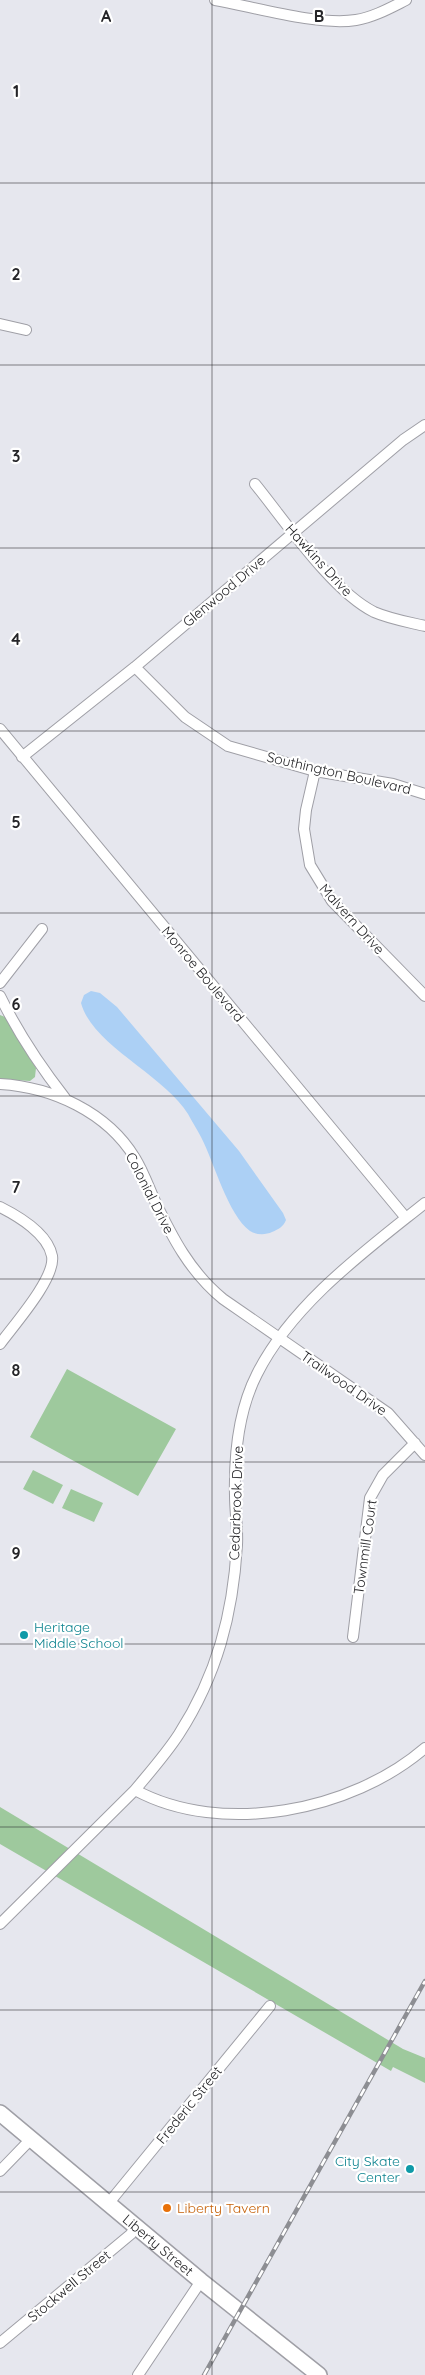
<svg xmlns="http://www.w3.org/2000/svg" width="425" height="2375" font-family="Quicksand,sans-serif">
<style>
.green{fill:#9ec99d}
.water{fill:#acd0f5}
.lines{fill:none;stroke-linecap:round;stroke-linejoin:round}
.street-casing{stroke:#9f9fa6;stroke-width:12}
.secondary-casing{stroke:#9f9fa6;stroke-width:18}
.street{stroke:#fff;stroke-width:10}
.secondary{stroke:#fff;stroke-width:15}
.rail-casing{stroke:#8d8e93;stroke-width:4.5}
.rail{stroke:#fff;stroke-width:2.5;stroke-dasharray:8;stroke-linecap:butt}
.grid{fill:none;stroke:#252528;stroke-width:1;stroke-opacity:0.55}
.culture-dot{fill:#0f9aa8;stroke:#fff;stroke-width:2}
.food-dot{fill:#e8710a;stroke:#fff;stroke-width:2}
.labels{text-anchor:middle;stroke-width:4.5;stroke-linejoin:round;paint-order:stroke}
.street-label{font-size:14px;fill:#252528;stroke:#fff}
.culture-label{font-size:14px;fill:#0d838f;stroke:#fff;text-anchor:start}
.food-label{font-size:14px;fill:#c56008;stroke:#fff;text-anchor:start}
.grid-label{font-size:16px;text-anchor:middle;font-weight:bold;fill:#252528;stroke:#fff;stroke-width:4.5;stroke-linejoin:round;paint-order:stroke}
</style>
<rect width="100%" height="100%" fill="#e6e7ee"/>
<!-- green -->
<path class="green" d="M0,1015L5,1017L36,1068L35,1077L30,1081L0,1079Z
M67,1369L176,1429L138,1496L30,1437Z
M33,1470L63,1485L53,1504L23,1489Z
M71,1489L103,1503L94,1522L62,1508Z
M0,1807L403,2049L425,2058V2083L393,2067L391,2071L0,1844Z"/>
<!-- water -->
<path class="water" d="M91,991L100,993L117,1007L239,1151L283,1213L286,1220C283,1227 279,1229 272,1232C266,1235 256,1235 250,1231C228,1215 214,1162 201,1137C197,1129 192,1122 188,1114C164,1075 92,1045 81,1003L84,995Z"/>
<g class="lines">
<!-- street casing -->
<g class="street-casing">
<path id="street" d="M215,0C254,7 318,26 356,20C374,17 390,8 406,0
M0,324L26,330
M255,484C285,521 332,591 374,612C390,619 408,622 425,626
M135,667L185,717L228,746L315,771L393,784L425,794
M0,729L406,1218
M22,757L135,667L403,440L425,425
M315,771L306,810L304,829L310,865L332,901L425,996
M0,983L42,929
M0,996C18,1033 40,1066 65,1098
M0,1084C52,1087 107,1112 135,1158C143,1171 148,1185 154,1199C172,1237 190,1272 223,1299L388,1413L425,1455
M0,1207C18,1216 48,1234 52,1256C56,1278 13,1326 0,1344
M353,1637L370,1498L383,1475L415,1443
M135,1790C150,1772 166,1754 179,1734C217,1675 233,1614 237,1545C238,1528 235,1512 235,1496C234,1454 238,1411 257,1374C292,1304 365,1251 425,1203
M0,1924L135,1790C222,1837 352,1811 425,1748
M0,2171L31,2139
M108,2204L270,2006
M0,2343L131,2234L135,2227
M138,2375L201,2281"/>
</g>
<!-- secondary casing -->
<g class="secondary-casing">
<g id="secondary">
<path id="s1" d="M0,2113L201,2281L319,2375"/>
</g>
</g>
<!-- street -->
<use href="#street" class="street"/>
<!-- secondary -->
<use href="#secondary" class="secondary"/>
<!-- rail casing -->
<g class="rail-casing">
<path id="rail" d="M204,2375L425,1981"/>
</g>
<!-- rail -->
<use href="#rail" class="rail"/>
</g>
<!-- grid -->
<path class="grid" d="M212,0V2375M0,183H425M0,365H425M0,548H425M0,731H425M0,913H425M0,1096H425M0,1279H425M0,1462H425M0,1644H425M0,1827H425M0,2010H425M0,2192H425"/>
<!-- markers -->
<g class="culture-dot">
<circle cx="24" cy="1635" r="5"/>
<circle cx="410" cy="2169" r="5"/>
</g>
<circle class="food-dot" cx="167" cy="2208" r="5"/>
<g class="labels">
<!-- street labels -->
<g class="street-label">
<text transform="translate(319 560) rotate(48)" y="5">Hawkins Drive</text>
<text transform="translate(224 591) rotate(-40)" y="5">Glenwood Drive</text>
<text transform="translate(339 773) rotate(13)" y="5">Southington Boulevard</text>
<text transform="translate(352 919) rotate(48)" y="5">Malvern Drive</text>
<text transform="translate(203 974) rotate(50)" y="5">Monroe Boulevard</text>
<text transform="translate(150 1193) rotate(63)" y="5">Colonial Drive</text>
<text transform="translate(344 1383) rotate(35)" y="5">Trailwood Drive</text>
<text transform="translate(236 1503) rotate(-88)" y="5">Cedarbrook Drive</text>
<text transform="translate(365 1547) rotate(-82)" y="5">Townmill Court</text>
<text transform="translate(189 2105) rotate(-51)" y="5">Frederic Street</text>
<text dy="5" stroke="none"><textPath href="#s1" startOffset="206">Liberty Street</textPath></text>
<text transform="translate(69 2286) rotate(-40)" y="5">Stockwell Street</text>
</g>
<!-- culture labels -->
<g class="culture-label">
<text x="34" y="1632">Heritage<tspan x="34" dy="16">Middle School</tspan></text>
<text x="400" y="2166" text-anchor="end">City Skate<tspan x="400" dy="16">Center</tspan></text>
</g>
<!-- food labels -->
<g class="food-label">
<text x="177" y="2213">Liberty Tavern</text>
</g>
</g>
<g class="grid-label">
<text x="106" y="22">A</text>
<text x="319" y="22">B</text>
<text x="16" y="97">1</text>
<text x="16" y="280">2</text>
<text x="16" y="462">3</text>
<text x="16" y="645">4</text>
<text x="16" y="828">5</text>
<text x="16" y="1010">6</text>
<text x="16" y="1193">7</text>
<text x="16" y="1376">8</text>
<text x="16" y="1559">9</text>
</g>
</svg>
